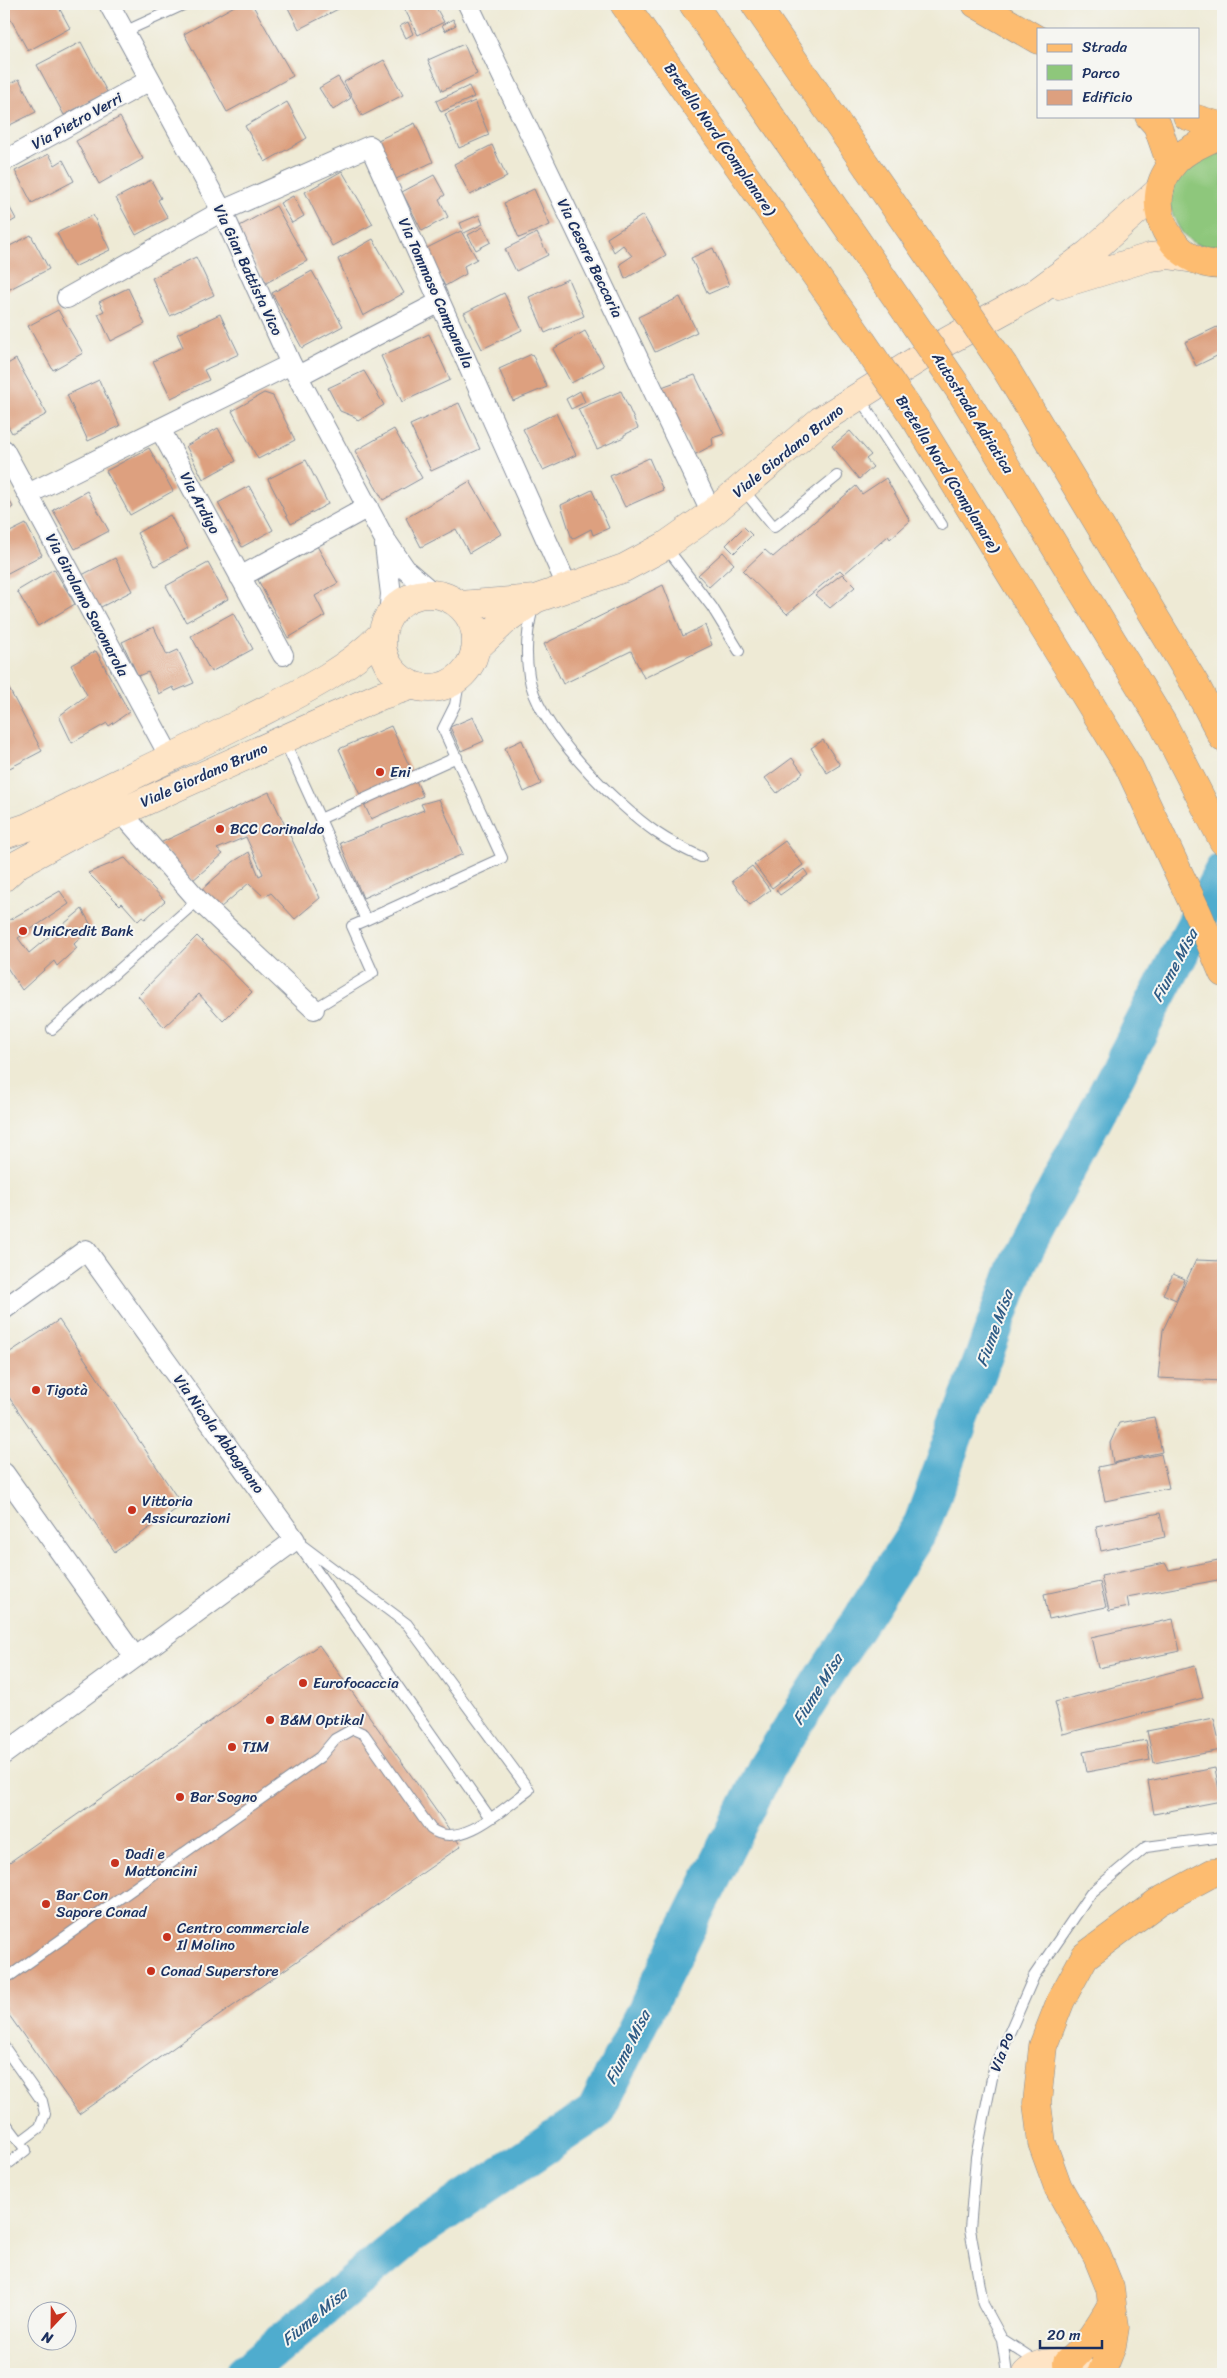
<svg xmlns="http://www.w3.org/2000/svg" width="1227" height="2378" font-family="Sriracha,sans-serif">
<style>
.green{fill:#8ec77b;stroke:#547b6c}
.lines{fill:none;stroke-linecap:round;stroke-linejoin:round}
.river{stroke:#50acce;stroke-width:38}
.building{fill:#dda07f}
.lane-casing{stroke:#848c9a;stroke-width:12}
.street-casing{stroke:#848c9a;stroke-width:22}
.secondary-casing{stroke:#848c9a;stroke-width:29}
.primary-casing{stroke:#848c9a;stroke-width:29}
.highway-casing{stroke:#848c9a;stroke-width:29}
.lane{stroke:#fff;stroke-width:10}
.street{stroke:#fff;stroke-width:20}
.secondary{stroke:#fee4c5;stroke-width:28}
.primary{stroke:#fdbc6f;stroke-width:28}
.highway{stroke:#fdbc6f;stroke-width:28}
.primary-bridge-casing{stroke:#848c9a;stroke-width:29;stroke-linecap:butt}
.highway-bridge-casing{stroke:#848c9a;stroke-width:29;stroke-linecap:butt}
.primary-bridge{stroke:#fdbc6f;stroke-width:28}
.highway-bridge{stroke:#fdbc6f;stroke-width:28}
.poi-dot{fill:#c8321e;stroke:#f6f6f2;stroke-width:2}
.labels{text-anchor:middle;stroke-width:4;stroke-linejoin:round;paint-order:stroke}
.street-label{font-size:15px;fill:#1b2f5e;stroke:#f6f6f2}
.poi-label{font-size:15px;fill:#1b2f5e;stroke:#f6f6f2;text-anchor:start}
.water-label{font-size:16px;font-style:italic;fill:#2e5b85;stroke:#f6f6f2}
</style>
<rect width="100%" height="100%" fill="#f6f6f2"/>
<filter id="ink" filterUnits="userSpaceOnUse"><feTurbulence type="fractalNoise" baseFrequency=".02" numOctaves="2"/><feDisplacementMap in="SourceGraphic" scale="10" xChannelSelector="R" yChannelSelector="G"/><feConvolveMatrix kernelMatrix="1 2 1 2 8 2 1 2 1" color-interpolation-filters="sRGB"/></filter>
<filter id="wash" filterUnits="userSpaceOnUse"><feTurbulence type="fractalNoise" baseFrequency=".0096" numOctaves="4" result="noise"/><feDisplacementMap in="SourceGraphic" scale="20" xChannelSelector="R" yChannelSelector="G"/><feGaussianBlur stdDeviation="1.12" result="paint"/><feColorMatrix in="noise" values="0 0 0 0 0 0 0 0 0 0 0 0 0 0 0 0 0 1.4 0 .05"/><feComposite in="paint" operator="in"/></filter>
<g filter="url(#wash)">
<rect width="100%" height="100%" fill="#eeead5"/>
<!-- green -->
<path class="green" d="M1223,144V244C1182,254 1176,223 1165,193L1173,172Z"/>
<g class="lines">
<!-- river -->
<path class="river" d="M244,2374L411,2235L595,2112L766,1768L922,1524L1018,1263L1223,871"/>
</g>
<g id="blocks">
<!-- building -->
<path class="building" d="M15,4H57L70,28L28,51L5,9Z
M238,4H252L293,76L227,112L184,34Z
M286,4H348L299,29Z
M402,4H434L444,22L418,35Z
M453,19L456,25L445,31L442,25Z
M408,22L413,34L406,38L400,26Z
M81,42L107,92L64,115L37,65Z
M464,44L477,74L442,91L428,60Z
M384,60L403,95L362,116L344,82Z
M338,77L351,98L333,110L319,88Z
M19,79L36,112L4,128V87Z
M469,86L474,97L441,112L436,101Z
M475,101L489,135L459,148L445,114Z
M287,102L307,138L265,162L245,126Z
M120,117L143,159L99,184L76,141Z
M415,123L433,162L396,179L378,140Z
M492,145L507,177L470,195L454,164Z
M49,154L55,165L63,160L74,181L32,203L15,171Z
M342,171L373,224L332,246L305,192Z
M434,175L445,195L439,199L448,217L422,231L402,192Z
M151,180L161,198L158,200L168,218L136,235L116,198Z
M534,189L550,225L519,238L504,203Z
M293,196L304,216L292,223L280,203Z
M4,197L16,219L4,226Z
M276,206L307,261L266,283L236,228Z
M93,215L110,250L74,267L57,233Z
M479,215L483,224L464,233L460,223Z
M643,215L666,255L625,279L620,264L632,256L623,245L614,252L607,238Z
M483,227L491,242L476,250L468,235Z
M461,231L477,259L464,266L466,274L445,286L425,249Z
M537,233L548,255L516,271L505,249Z
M31,235L49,269L6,291L4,286V249Z
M373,239L404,293L363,316L338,259Z
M713,248L729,285L708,294L691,258Z
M196,257L214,295L170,316L152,278Z
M312,271L343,326L302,348L272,293Z
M568,279L584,316L545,333L529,297Z
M128,288L145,324L111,341L98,314L104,311L99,302Z
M504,293L522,330L482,349L464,313Z
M680,297L697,332L655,352L638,317Z
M58,310L83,353L53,370L28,326Z
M220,314L239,354L204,370L209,380L171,398L153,361L183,347L177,334Z
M1217,327L1223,341V353L1196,366L1185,342Z
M585,331L604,366L571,383L553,349Z
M429,334L450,380L402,402L381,356Z
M532,354L547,387L513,401L499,369Z
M16,359L47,414L12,433L4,419V366Z
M364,371L384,405L358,421L355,417L340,411L328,388Z
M695,375L724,434L712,438L713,445L694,455L659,388Z
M99,380L120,426L88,441L67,395Z
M580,391L585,402L571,409L566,399Z
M621,391L638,428L624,435V437L597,449L578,409Z
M264,393L273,396L295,440L258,459L232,411Z
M459,403L480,449L431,471L410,425Z
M556,413L576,455L543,470L523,429Z
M218,428L236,461L203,479L186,446Z
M394,429L422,478L383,500L355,451Z
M850,431L871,455L866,459L873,467L859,479L832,446Z
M149,448L173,491L130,515L106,471Z
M649,458L663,490L625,507L610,476Z
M306,460L328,504L291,524L268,479Z
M886,478L910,521L890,539L888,536L844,574L840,570L787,614L743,571L765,550L773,557L856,486L862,494Z
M470,481L501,534L469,553L456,529L421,547L406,518Z
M249,486L273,530L242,547L218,503Z
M592,490L609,528L593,535L591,529L572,539L561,505Z
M4,491L13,507L4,513Z
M87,491L109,531L75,549L53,510Z
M170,515L188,548L155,566L137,533Z
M26,524L42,555L4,575V535Z
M744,527L752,535L734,553L726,545Z
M317,546L338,583L315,596L325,616L288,638L258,580Z
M723,552L734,564L709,587L698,575Z
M115,558L132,591L99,608L82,575Z
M208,563L228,599L186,622L166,586Z
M54,569L75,604L38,626L17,591Z
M842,574L855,587L830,608L815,595Z
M663,585L683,636L705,625L712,645L644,678L631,651L563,684L544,644Z
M233,613L253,649L211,672L191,636Z
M154,627L167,655L178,650L194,683L175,691L173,687L159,694L148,672L138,676L122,642Z
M96,651L129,712L109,726L107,723L72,743L59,716L87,695L71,665Z
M7,685L42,751L4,771V687Z
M473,717L484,741L461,751L450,727Z
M391,726L423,796L371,819L339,749Z
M522,740L541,784L524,792L505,748Z
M823,740L840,765L827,773L811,748Z
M792,758L803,773L777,793L765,778Z
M269,792L320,898L295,919L271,893L264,897L249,883L220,908L200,891L233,862L249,852L259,876L263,874L246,837L217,849L223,854L192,881L158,844Z
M439,799L463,854L363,898L340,843L424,810L421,804Z
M785,841L803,865L772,888L754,864Z
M125,858L165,901L145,919L142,917L138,921L122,903L120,905L88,873Z
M752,866L770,890L750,905L732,881Z
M804,869L808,875L780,895L776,890Z
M60,891L69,904L18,938L29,953L82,909L92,927L74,944L77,948L57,966L54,961L22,990L4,963V923Z
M197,936L252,992L223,1021L199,994L164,1027L138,996Z
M1196,1260L1223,1261V1381L1158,1378L1163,1330Z
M1173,1274L1185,1279L1176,1300L1163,1294Z
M59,1320L182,1505L115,1552L4,1390V1356Z
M1154,1417L1162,1452L1113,1463L1110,1443L1119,1423Z
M1161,1454L1169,1488L1105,1501L1098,1467Z
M1160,1513L1165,1537L1101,1551L1096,1526Z
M1223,1559V1579L1127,1597L1129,1607L1109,1611L1101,1576L1165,1563L1169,1570Z
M1100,1582L1106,1607L1049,1619L1044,1594Z
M1173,1619L1180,1651L1098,1668L1091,1637Z
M319,1645L461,1846L79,2114L4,2008V1866Z
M1195,1666L1203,1698L1063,1734L1055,1702Z
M1214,1718L1221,1750L1154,1763L1147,1731Z
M1146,1740L1150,1760L1087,1772L1083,1752Z
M1215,1768L1221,1801L1154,1814L1148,1781Z"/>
</g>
</g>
<g filter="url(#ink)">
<use href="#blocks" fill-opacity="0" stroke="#848c9a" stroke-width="1"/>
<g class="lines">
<!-- lane casing -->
<g class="lane-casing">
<path id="lane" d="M124,32L185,4
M859,397L942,525
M742,488L774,527L837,476
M666,547L712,607L739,651
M533,608C527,630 525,653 529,676C537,727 615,804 657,833C670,842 686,850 701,857
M284,740L366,920L502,858L443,729L455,705L460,677
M320,819L457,757
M314,1009L373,973L352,926L366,920
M52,1029L198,900
M300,1547L490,1818
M4,1978L11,1975L320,1757L335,1739L353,1729L364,1734L431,1829C460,1851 505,1807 529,1790L407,1624L295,1540
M4,2047L42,2101L45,2114L40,2127L20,2142
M4,2121L26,2150L4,2167
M1002,2339L1039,2363
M1007,2374L1002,2339L983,2304L970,2229L976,2157L994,2068L1034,1976L1091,1893L1146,1847L1223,1837"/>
</g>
<!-- street casing -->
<g class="street-casing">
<path id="street" d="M109,4L222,211L291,364L384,538L406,570L434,594
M468,4L712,513
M4,161L150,80
M67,298L222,211L370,146L568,588
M298,376L440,302
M160,429L283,655
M4,450L171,759
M28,494L291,364
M385,545L391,594L389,615
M240,577L368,507
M121,812L198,900L314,1009
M4,1309L86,1250L295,1540L4,1754
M4,1473L135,1657"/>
</g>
<!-- secondary casing -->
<g class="secondary-casing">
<path id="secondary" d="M1058,285L1150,257L1168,255L1194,259
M382 641a47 47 0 1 1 94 0a47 47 0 1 1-94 0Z
M460,605L535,599L624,568L665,546L712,513L821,420L944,343L1037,292L1088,254L1160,190
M476,648L508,618L534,600
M4,835L28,827C101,790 177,756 250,718C297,694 344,673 381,635
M4,877L18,864L77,832L380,696L411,686
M1026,2374C1043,2357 1070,2362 1088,2374"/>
</g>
<!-- primary casing -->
<g class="primary-casing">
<path id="primary" d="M624,4L862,341
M976,4L1038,40
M1149,116L1157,125L1171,165
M1187,116L1223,127
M1223,133C1206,142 1184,149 1172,165C1139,205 1172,267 1223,265
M916,420L1129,767L1198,914L1223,973
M1067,2363C1087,2346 1099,2327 1112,2304
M1101,2374L1112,2346L1115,2327L1110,2288L1097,2256L1058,2187L1042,2143L1037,2103L1043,2046L1061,2000L1085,1956L1158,1902L1212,1873L1223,1872"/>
</g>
<!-- highway casing -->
<g class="highway-casing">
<path id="highway" d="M693,4L907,313
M755,4L950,287
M1004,366L1195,684L1223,738
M961,392L1163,724L1223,841"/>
</g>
<!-- lane -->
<use href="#lane" class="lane"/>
<!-- street -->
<use href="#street" class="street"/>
<!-- secondary -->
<use href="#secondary" class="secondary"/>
<!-- primary -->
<use href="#primary" class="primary"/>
<!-- highway -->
<use href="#highway" class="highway"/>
<!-- primary-bridge casing -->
<g class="primary-bridge-casing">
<path id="primary-bridge" d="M862,341L916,420"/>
</g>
<!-- highway-bridge casing -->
<g class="highway-bridge-casing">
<path id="highway-bridge" d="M950,287L1004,366
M907,313L961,392"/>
</g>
<!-- primary-bridge -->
<use href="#primary-bridge" class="primary-bridge"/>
<!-- highway-bridge -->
<use href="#highway-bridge" class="highway-bridge"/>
</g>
</g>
<!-- markers -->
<g class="poi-dot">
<circle cx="380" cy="772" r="5"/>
<circle cx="220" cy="829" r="5"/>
<circle cx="23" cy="931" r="5"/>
<circle cx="36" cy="1390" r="5"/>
<circle cx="132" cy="1510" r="5"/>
<circle cx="303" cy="1683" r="5"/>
<circle cx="270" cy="1720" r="5"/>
<circle cx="232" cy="1747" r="5"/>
<circle cx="180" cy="1797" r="5"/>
<circle cx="115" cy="1863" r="5"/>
<circle cx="46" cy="1904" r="5"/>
<circle cx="167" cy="1937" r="5"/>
<circle cx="151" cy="1971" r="5"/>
</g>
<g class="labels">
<!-- street labels -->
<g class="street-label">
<text transform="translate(77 121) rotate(-29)" y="5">Via Pietro Verri</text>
<text transform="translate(720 139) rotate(55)" y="5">Bretella Nord (Complanare)</text>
<text transform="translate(590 258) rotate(64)" y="5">Via Cesare Beccaria</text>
<text transform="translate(248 270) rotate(65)" y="5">Via Gian Battista Vico</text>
<text transform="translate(436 293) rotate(66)" y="5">Via Tommaso Campanella</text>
<text transform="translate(973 413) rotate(58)" y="5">Autostrada Adriatica</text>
<text transform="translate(788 451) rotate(-39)" y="5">Viale Giordano Bruno</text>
<text transform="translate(948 474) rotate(58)" y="5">Bretella Nord (Complanare)</text>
<text transform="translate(200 503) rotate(62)" y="5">Via Ardigo</text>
<text transform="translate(87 605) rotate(62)" y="5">Via Girolamo Savonarola</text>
<text transform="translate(204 775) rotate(-24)" y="5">Viale Giordano Bruno</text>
<text transform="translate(219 1434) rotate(54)" y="5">Via Nicola Abbagnano</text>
<text transform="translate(1002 2052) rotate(-69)" y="5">Via Po</text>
</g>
<!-- poi labels -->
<g class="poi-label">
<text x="390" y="777">Eni</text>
<text x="230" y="834">BCC Corinaldo</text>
<text x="33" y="936">UniCredit Bank</text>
<text x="46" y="1395">Tigotà</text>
<text x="142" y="1506">Vittoria<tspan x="142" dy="17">Assicurazioni</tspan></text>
<text x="313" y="1688">Eurofocaccia</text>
<text x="280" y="1725">B&amp;M Optikal</text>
<text x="242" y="1752">TIM</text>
<text x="190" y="1802">Bar Sogno</text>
<text x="125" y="1859">Dadi e<tspan x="125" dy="17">Mattoncini</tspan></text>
<text x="56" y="1900">Bar Con<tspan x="56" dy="17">Sapore Conad</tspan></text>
<text x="177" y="1933">Centro commerciale<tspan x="177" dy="17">Il Molino</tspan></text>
<text x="161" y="1976">Conad Superstore</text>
</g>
<!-- water labels -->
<g class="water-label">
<text transform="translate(1174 965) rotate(-62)" y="6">Fiume Misa</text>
<text transform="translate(994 1328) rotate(-70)" y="6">Fiume Misa</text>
<text transform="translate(817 1689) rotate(-58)" y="6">Fiume Misa</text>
<text transform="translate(627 2047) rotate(-63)" y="6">Fiume Misa</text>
<text transform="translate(314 2316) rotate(-40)" y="6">Fiume Misa</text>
</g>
</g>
<!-- margin -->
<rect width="1227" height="2378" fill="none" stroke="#f6f6f2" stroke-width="20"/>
<!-- legend -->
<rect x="1037" y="28" width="162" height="90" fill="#f6f6f2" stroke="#9ea6b7"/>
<rect x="1047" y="44" width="25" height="8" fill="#fdbc6f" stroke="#9ea6b7"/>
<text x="1082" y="52" font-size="15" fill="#1b2f5e">Strada</text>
<rect x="1047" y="65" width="25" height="15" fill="#8ec77b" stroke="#9ea6b7"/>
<text x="1082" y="78" font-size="15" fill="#1b2f5e">Parco</text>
<rect x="1047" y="90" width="25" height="15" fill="#dda07f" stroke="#9ea6b7"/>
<text x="1082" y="102" font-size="15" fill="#1b2f5e">Edificio</text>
<!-- north arrow -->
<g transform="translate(52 2326) rotate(202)"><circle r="24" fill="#f6f6f2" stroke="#9ea6b7"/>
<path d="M0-4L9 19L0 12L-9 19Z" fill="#c8321e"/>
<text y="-8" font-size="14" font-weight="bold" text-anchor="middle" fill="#1b2f5e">N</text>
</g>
<!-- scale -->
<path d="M1040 2340v8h62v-8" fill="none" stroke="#1b2f5e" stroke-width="2.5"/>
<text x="1047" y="2340" font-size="15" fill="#1b2f5e" stroke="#f6f6f2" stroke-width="4" paint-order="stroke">20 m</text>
</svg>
